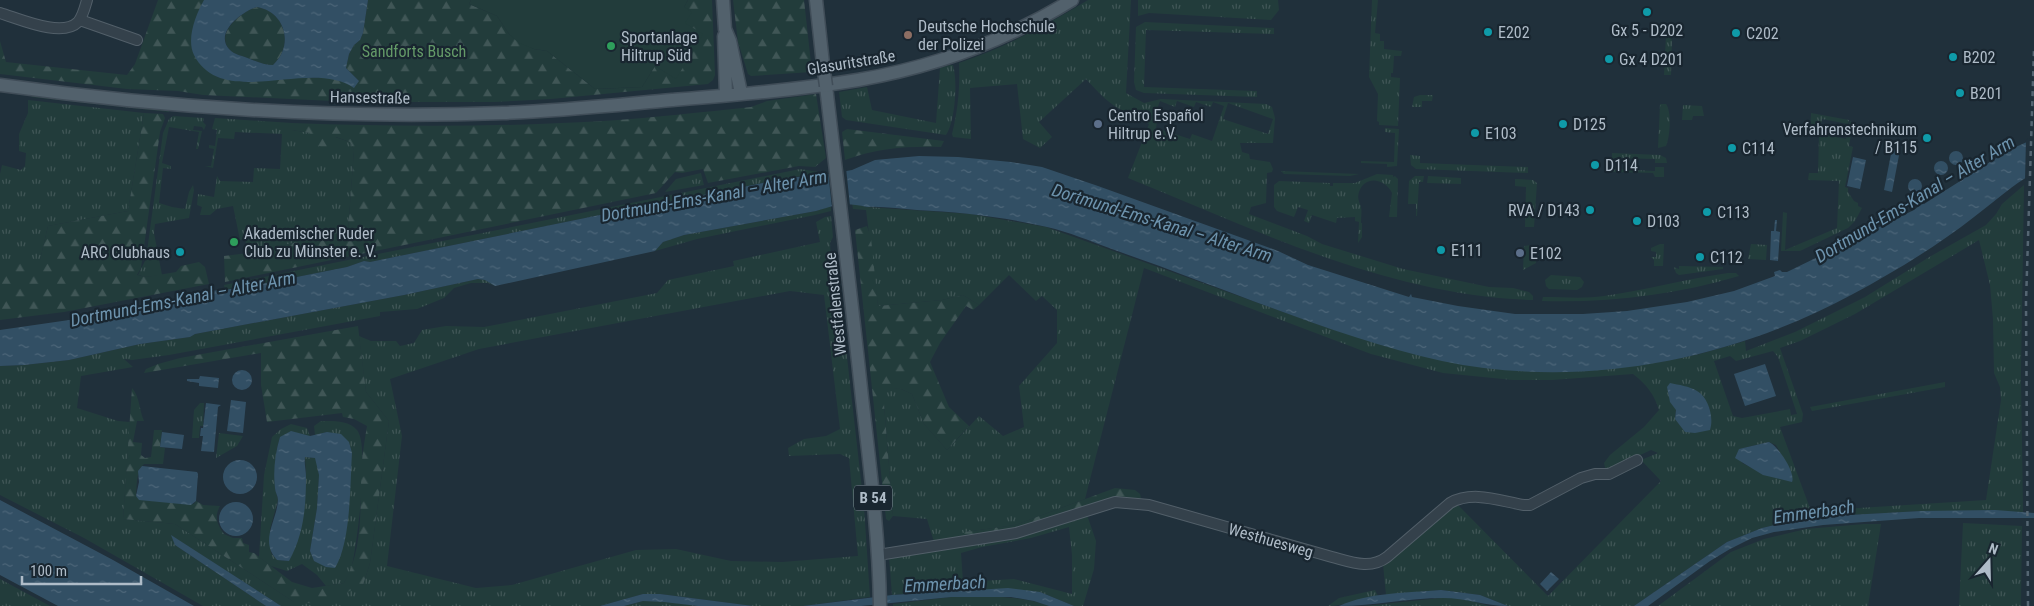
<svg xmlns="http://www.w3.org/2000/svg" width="2034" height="606" font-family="'Roboto Condensed',sans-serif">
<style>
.grass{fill:url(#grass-tufts);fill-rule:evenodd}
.forest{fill:url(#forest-firs)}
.park{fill:#223c3b}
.water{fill:url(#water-ripples);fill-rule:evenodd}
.pier{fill:#20303b}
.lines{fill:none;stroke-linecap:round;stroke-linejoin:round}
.minor-casing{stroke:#525f69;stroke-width:12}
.major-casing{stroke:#404d58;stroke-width:15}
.minor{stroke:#34414b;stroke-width:10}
.major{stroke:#52616c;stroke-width:12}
.rail{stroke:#556673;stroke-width:2.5;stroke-dasharray:5 5;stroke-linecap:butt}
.major-bridge-casing{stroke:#404d58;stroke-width:15;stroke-linecap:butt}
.major-bridge{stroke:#52616c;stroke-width:12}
.culture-dot{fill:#0f9aa8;stroke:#192630;stroke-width:2}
.education-dot{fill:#8d6e63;stroke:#192630;stroke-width:2}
.leisure-dot{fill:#2e9e5b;stroke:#192630;stroke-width:2}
.service-dot{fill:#5c6f8a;stroke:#192630;stroke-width:2}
.labels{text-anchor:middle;stroke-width:4.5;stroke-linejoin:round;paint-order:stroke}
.shield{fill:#192630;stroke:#828f9a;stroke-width:1}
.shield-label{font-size:15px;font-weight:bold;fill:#afbcc8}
.poi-label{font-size:16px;fill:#afbcc8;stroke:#192630;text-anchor:start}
.park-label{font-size:16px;fill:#649a68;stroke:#192630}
.street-label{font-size:16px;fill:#afbcc8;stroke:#192630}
.water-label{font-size:18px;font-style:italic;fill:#6d93ad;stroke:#192630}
</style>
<defs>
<pattern id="grass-tufts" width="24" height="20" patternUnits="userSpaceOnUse" patternTransform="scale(1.25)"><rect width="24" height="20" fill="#223c3b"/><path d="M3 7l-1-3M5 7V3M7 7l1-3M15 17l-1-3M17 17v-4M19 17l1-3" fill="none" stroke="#405656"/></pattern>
<pattern id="forest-firs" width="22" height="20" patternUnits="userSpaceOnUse" patternTransform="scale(1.25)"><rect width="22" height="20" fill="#223c3b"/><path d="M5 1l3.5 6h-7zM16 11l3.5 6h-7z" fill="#405656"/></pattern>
<pattern id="water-ripples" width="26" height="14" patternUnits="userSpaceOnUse" patternTransform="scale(1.25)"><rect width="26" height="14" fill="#324f64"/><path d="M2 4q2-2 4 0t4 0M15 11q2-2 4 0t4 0" fill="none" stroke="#4d6679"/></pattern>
</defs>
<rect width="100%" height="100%" fill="#20303b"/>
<!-- grass -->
<path class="grass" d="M1088,0H1131L1126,93L1144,103L1161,99L1266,104L1272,107L1275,118L1273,143H1240L1242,152L1249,154L1250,159L1270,162L1273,169L1272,172L1267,173L1266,203L1251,207L1249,214L1307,236L1322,244L1403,269L1489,287L1513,288L1529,292L1533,296V300C1390,296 1258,231 1128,178L1149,124L1135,116L1136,112L1130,110L1128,113C1110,106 1099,93 1086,79L1039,122L1052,137L1040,148L1023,139L1017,84L970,88L971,139L953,137L952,134C958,110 960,88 959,63C1005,47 1046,26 1088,0ZM1160,101L1175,107L1177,101L1194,107L1196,102L1211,107L1213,102L1224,106L1212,141L1192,134L1190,139L1156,128L1157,122L1153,120ZM1228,103L1273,119L1268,134L1223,119Z
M1138,0H1278L1279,10L1271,20L1149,13L1138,16Z
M1372,0H1378L1375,33L1380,34V41H1384V49L1402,51L1401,56H1394L1393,73H1391V77L1400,78L1398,126L1379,125V122L1377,121L1378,94L1369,77Z
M1145,22L1274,28V34L1146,30L1144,87L1257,91V97L1144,93L1136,90L1134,82L1136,27Z
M1666,35H1669L1672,40L1671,75H1664Z
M950,65H953C958,82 955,122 946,135L846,120L842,117L839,92L867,87L872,110L936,123L940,68Z
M33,95L168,109L169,112L31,97Z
M1420,95H1433L1432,101H1422V107H1412L1414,97Z
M28,100L144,113L128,211L48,226L40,260H0V174L2,165L21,170L25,166L26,153L19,151V134L28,113Z
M1660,104H1666C1672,112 1670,137 1666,146L1658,148Z
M1683,105L1702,106L1704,116H1693L1692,120H1682Z
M1811,113L1849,120L1848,124L1822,119L1820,130L1837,133V137L1846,139L1850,121L1853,123L1849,146L1853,147L1845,187L1848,188V192L1854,201L1858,203V206L1862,208L1855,221L1848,228L1800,251H1781L1783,212L1787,213L1785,250L1837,228L1839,181L1808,180L1809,173H1818L1819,135L1810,134Z
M173,116L204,118L203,122L206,125L204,130L202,127L194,126L193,130L202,131L198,149H196L199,132L169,127L162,163L171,166V169L163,168L159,203L172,207L185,209L189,192L193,185L194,190L189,218L155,224L154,233L162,275L146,277L138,275L146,259L163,133L169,119Z
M215,118L292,123V130L335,137L350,142L354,150L348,231L248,253L245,239L240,240L233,206L217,209L210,215H200L202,207L197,205L198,194L214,197L217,176L220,181L253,182L254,168L280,169L282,134L235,132L234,139L218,138L213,168L205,166H211L214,149L209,148V145L215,146L217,130L212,129Z
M1385,128L1399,129L1397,166L1387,167V164L1361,163V161L1394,162L1395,133L1385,132Z
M1612,153L1660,155L1666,158L1667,163H1655V159L1614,158V161H1612Z
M1410,155L1420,156V163L1528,167V173L1416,169L1411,165Z
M1655,167H1664V177H1655L1653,173L1613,172V169L1655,171Z
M800,169L825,173L787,178L648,206L647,208L639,207L370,262L364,261L347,267L241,288L225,289L224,285Z
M1281,171L1359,174L1350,176L1284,174Z
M701,173L704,185L665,192L676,179Z
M1377,174L1393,175V177L1395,176L1398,179L1397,217H1389L1392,193C1386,179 1365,174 1359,192C1357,198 1359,201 1361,207C1362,211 1361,218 1361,223H1362V237L1358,243L1359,222L1355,221V217L1337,218L1336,223L1312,215L1309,223L1304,221L1308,210L1298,207L1294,217L1277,211L1274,207V185L1279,181L1330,183V186H1333V183H1355Z
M1415,176H1424L1423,182H1419L1417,216H1416V204H1408L1409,181Z
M1428,176L1461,178V184L1427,183Z
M1515,179L1533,180L1537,183L1534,227H1525L1526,187L1515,186Z
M2024,185L2021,375L2023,512L1921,511L1849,515L1829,512L1762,528L1727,542L1634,606H1508L1480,595L1441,590L1386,595L1383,564L1456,503L1548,596L1661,481L1641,460L1658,453L1651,450L1606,471L1604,463L1610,455L1644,427L1659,410C1654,394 1647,385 1633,374L1552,380H1513L1443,373L1371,354L1144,268L1085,499L1015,525L965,532L962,539L934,542L927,519L893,516L884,404V387L901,389L912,394L924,424L947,450L979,416L1003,436L1024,427L1019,386L1057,343V310L1042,296L1036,301L1009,275L979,305L963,295L942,300L878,306L866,210L853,209L852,203L867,207L971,214L1046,227L1328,328L1418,355L1466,365L1556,371L1598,370L1660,362L1700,354L1745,341L1746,351L1795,332L1865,297L1931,256L1986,225L1996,214L2002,204ZM1979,240L1990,285L1993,319L1994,373L2000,387L2001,400L1986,500L1811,511L1780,427L1802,422L1803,414L1780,348L1800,341L1855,314ZM1773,351L1778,357L1797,414L1791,415L1790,409L1742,418L1733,416L1714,361L1730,356L1736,361ZM1670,384C1692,387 1698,390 1710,409L1675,419L1676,410ZM1769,442L1776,445L1787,465L1752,468L1742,463L1739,449Z
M831,206V211L815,215L697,239L655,251L663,242L684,235L816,211Z
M831,216L833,237L830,243L831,258L836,260L864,507L870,597L803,606H753L660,594H643L600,606H281L172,536L175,545L266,606H203L84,538L0,495V366L24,365L69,360L140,344L190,337L195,334L404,295L478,279L485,280L495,286L488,283H471L454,288L444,298L417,309L380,312V316L169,355L132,360L124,359L133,367L81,376L77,408L118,421L130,422L123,519L175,524L294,602L363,585L370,563L389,421L366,392L359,336L371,341H396L400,346L414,343L422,330L446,326L484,327L657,293L668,280L734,266L733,261L820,242L816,222L825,217ZM790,291L824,295L840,429L826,436L804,439L788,448L789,456L840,454L849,458L858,556L782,562L731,561L676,549L636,550L512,585L476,588L387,566L402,436L390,379L479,349Z
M1660,244H1664L1663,266H1654V260L1651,257H1656V252L1651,251V248Z
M1751,244L1767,245L1766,260L1748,259Z
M1531,245L1537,248L1536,263L1523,270L1524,246Z
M1679,266L1723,267V269L1679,275L1676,273L1674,267L1679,269Z
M1728,273H1736L1739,276C1675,295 1609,303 1542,301L1543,297C1563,297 1584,299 1604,296C1646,290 1686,279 1728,273Z
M1551,275L1580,277L1584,282L1582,287L1577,290L1549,289L1546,286L1545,280Z
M1945,382V387L1812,411L1810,407Z
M200,403H204L203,426H200L199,438H192L194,410Z
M321,421C334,421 348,420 357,430C370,445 357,544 352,566C351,572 347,577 344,583L326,586L317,575L302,564L287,571L271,566L259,557L264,475L272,437L281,429L291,424L307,428L310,436L280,437L277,448L275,472V488L278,500L270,529L271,553L277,560L289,561L306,473L305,457L316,458L319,475L317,508L310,551L314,561L327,432L315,435L314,426Z
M219,433L243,436L237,446L216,458Z
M1087,515L1096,541L1094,569L1083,606H1074L1040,592L950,590L892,595L889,557L959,547L1029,534ZM1069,527L1072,555V594L1014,579L963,582L961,553L982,547L1031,538Z
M1963,523L2022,526L2021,606H1959Z
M1864,524H1881L1868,606H1658L1731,552L1764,539L1806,529Z
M0,579L50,606H0Z
M1375,590L1378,596C1361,599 1344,606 1328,606L1339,598Z
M951,597C985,597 1017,594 1049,606H893V604Z
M1441,598H1462L1489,606H1364Z
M643,601H664L698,606H624Z"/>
<!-- forest -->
<path class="forest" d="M158,0H204L192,32L217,77C244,84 269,79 297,78C309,78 321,77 332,78C341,79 349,81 359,81L346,68L349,54L354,45L360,40L363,33L368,0H471L469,4L497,16L509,34L519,42L534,49L547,51L595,89L642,87L655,66L676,78L685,23L684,7L688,0H712L715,75L713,80L708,84L551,99L494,102H354L203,95L178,91L127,89L0,74V41L6,62L127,75L135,64Z
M733,0H804L812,72L751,76L748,74L738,42Z
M257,7C286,12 294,46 273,65C265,65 258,62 250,59C244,56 234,55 229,49C215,32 243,11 257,7Z
M816,94L826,158L815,167L799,166L708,183L703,169L682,173L675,172L656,193L225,282L224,256L248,253L348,231L354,150L350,142L336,137L326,148L311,144L310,133L292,130V123C395,127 500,127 603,121C652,118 702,112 751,107L767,101Z
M144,113L163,114L165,118L160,132L141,268L137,275L146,277L176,272L181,266L199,262L205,267L209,284L64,312L0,320V260H40L48,226L128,211Z
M847,129L944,141L941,147C907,146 878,148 845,160L842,132Z
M867,226L871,238L878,306L942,300L963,295L979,305L973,310L966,306L940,343L930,362L949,407L969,426L947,450L924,424L912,394L901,389L884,388V404L893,516L889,521L886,519L855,230Z
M358,326L366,392L389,421L370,563L363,585L321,604L294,602L175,524L123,519L132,388C140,397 139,410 144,421H137L133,442L142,443L141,455L145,458L151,457L154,430H162L160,447L165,448L163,464H144L140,468C136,480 137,484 136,496L194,504L196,501L203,505L220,506C214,517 217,524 224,534L233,538H242L243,543L249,545V552L254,553L292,582L312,588L344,583C365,546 359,502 362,461C363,450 365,438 367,426L354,419L343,417L342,413L267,422L261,385V353L144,373L146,369L158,364L180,358Z
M1115,488L1135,490L1140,494L1141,498L1024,527L962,539L961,534L965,532L1015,525Z"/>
<!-- park -->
<path class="park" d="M471,0H688L684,7L692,12L685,23L703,34L676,79L655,66L642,87L595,89L547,51L534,49L519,43L509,34L497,16L469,4Z"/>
<!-- water -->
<path class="water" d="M204,0H368L363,33L360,40L354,45L349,54L346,68L359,81L354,88C310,57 223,111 194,55C186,39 196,14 204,0ZM257,7C286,12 294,46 273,65C265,65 258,62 250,59C244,56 234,55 229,49C214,32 243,11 257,7Z
M2027,142L2034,173C2012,185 1994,202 1974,217C1937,246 1894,272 1853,294C1730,361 1581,390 1442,361C1359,343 1273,308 1194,279C1166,268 1139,259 1112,249C1090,241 1069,232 1047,227C1004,217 960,212 917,210C901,209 883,206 867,207C845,202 838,204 816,211L684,235L663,242L655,251L495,286L485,280L478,279L404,295L195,334L190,337L140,344L69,360L24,365L0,366V330L83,318L208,294L210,291L241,288L347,267L364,261L370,262L639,207L647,208L648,206L787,178L830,174L852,170L875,160L919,156L958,157L1011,162L1042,167L1098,186L1278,251L1308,265L1409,297L1411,294L1412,297L1458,306L1515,314H1583L1627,311L1687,302L1734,291L1775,276L1774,272L1780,270L1782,272H1787L1914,210L1923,203L1924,204L2009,150Z
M1892,149L1900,150L1892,192L1884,190Z
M1949 158a7 7 0 1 1 14 0a7 7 0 1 1-14 0Z
M1853,157L1866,160L1860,189L1847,186Z
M1934 168a7 7 0 1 1 14 0a7 7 0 1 1-14 0Z
M1908 186a7 7 0 1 1 14 0a7 7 0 1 1-14 0Z
M1775,220H1777L1776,231L1780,232L1778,261L1770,260L1771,231H1774Z
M1765,364L1776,396L1745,406L1734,374Z
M232 380a10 10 0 1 1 20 0a10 10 0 1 1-20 0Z
M200,376L219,378L218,388L199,386V383L187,381V379H199Z
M1670,383C1679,385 1689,386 1697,391C1709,398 1714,418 1710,430L1695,433L1685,432L1675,419L1676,410L1670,402L1667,387Z
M231,400L246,402L243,433L227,431Z
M206,403L221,405L218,407L214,452L201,451L203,436H200L201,428H203Z
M291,431L310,436L327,432L341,434L349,442L352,453C350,485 351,542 335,568L326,567L314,561L310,551L317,508L319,475L315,458L305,457C304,464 306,470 306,477C306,506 304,534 289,561L277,560C259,541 277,521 278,500C278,496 275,492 275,488C273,472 275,453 280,437Z
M162,432L184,435L182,449L160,447Z
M1769,442C1778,446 1796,473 1792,482L1763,475L1735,458L1739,449Z
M223 477a17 17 0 1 1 34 0a17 17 0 1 1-34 0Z
M142,466L197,472L198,474L196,501L191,505L139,500L136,496L139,482L138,471Z
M0,500L113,560L194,606H58L0,575Z
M219 519a17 17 0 1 1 34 0a17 17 0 1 1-34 0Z
M1995,510L2034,513V518H1919L1823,525L1774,532L1752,538L1730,549L1710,561L1648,606H1634L1727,542L1762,528L1829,512L1849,515L1921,511Z
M171,535L281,606H266L175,545Z
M1551,572L1559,579L1547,591L1540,584Z
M1008,588L1040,592L1074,606H1049L1034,601L1011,597H951L861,606H766H803L892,595Z
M1441,590L1480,595L1508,606C1485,606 1466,598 1443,598C1408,598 1374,606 1339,606C1370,592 1407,593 1441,590Z
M643,594H660L753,606H698L664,602L643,601L624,606H600Z"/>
<!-- pier -->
<path class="pier" d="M2034,135V176L2025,181L2026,140Z
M846,168L850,206L832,208L828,171Z"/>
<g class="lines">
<!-- minor casing -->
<g class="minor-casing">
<path id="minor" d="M0,13C20,19 62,38 78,22C83,16 85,7 87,0
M80,20L137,40
M878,555L1016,533L1115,502L1149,505L1332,557C1351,562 1370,570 1387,557L1450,503C1473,490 1500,501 1524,505H1530L1581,478L1595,474H1609L1637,460"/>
</g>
<!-- major casing -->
<g class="major-casing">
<path id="major" d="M723,0L725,29L730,41L741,93
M816,0L823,64
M724,36L726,95
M0,85C166,108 336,119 503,113C560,111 616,105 672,100C734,95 797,90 858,80C934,67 1007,40 1072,0
M826,86C838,190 851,294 862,398C870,467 879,537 880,606"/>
</g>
<!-- minor -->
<use href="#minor" class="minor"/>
<!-- major -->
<use href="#major" class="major"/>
<!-- rail -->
<path class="rail" d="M2028,606L2026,302L2034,49"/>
<!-- major-bridge casing -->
<g class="major-bridge-casing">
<path id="major-bridge" d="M823,64L826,86"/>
</g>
<!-- major-bridge -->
<use href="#major-bridge" class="major-bridge"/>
</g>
<!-- markers -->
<g class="culture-dot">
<circle cx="1647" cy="12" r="5"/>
<circle cx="1488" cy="32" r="5"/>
<circle cx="1736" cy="33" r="5"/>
<circle cx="1953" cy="57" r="5"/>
<circle cx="1609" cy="59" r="5"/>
<circle cx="1960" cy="93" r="5"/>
<circle cx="1563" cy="124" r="5"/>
<circle cx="1475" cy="133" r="5"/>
<circle cx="1927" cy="138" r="5"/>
<circle cx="1732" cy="148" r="5"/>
<circle cx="1595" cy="165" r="5"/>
<circle cx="1590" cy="210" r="5"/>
<circle cx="1707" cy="212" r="5"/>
<circle cx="1637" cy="221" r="5"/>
<circle cx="1441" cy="250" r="5"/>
<circle cx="180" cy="252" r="5"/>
<circle cx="1700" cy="257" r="5"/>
</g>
<circle class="education-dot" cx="908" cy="35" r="5"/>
<g class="leisure-dot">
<circle cx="611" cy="46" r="5"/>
<circle cx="234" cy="242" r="5"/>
</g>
<g class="service-dot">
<circle cx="1098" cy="124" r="5"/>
<circle cx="1520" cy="253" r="5"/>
</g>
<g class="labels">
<!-- shield labels -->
<rect class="shield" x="854" y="485.5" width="38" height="25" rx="4"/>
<g class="shield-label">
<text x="873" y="503">B 54</text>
</g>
<!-- poi labels -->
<g class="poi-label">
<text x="918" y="32">Deutsche Hochschule<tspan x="918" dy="18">der Polizei</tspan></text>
<text x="1647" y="36" text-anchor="middle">Gx 5 - D202</text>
<text x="1498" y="38">E202</text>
<text x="1746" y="39">C202</text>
<text x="621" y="43">Sportanlage<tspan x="621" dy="18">Hiltrup Süd</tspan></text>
<text x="1963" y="63">B202</text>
<text x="1619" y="65">Gx 4 D201</text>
<text x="1970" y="99">B201</text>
<text x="1108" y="121">Centro Español<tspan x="1108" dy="18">Hiltrup e.V.</tspan></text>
<text x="1573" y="130">D125</text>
<text x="1917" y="135" text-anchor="end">Verfahrenstechnikum<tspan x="1917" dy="18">/ B115</tspan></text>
<text x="1485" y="139">E103</text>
<text x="1742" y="154">C114</text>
<text x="1605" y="171">D114</text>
<text x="1580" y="216" text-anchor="end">RVA / D143</text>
<text x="1717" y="218">C113</text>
<text x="1647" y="227">D103</text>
<text x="244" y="239">Akademischer Ruder<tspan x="244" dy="18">Club zu Münster e. V.</tspan></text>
<text x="1451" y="256">E111</text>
<text x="170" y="258" text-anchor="end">ARC Clubhaus</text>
<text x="1530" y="259">E102</text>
<text x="1710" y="263">C112</text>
</g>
<!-- park labels -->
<g class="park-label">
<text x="414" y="57">Sandforts Busch</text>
</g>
<!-- street labels -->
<g class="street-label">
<text transform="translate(851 62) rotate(-9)" y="6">Glasuritstraße</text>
<text transform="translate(370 97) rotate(1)" y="6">Hansestraße</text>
<text transform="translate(835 304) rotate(-96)" y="6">Westfalenstraße</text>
<text transform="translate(1271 540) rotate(16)" y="6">Westhuesweg</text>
</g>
<!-- water labels -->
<g class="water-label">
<text transform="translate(714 196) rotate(-10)" y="6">Dortmund-Ems-Kanal – Alter Arm</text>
<text transform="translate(1915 199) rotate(-31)" y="6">Dortmund-Ems-Kanal – Alter Arm</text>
<text transform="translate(1162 223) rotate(17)" y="6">Dortmund-Ems-Kanal – Alter Arm</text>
<text transform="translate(183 299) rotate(-11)" y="6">Dortmund-Ems-Kanal – Alter Arm</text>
<text transform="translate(1814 512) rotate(-8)" y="6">Emmerbach</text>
<text transform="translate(945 584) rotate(-3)" y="6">Emmerbach</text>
</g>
</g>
<!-- north arrow -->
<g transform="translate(1989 561) rotate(20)" stroke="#192630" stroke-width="4" paint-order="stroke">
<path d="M0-4L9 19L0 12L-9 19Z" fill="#afbcc8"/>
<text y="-8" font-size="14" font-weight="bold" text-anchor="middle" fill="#afbcc8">N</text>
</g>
<!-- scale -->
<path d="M22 576v8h119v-8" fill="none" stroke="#afbcc8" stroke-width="2.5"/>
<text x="30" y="576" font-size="15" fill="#afbcc8" stroke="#192630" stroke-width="4" paint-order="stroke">100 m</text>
</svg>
